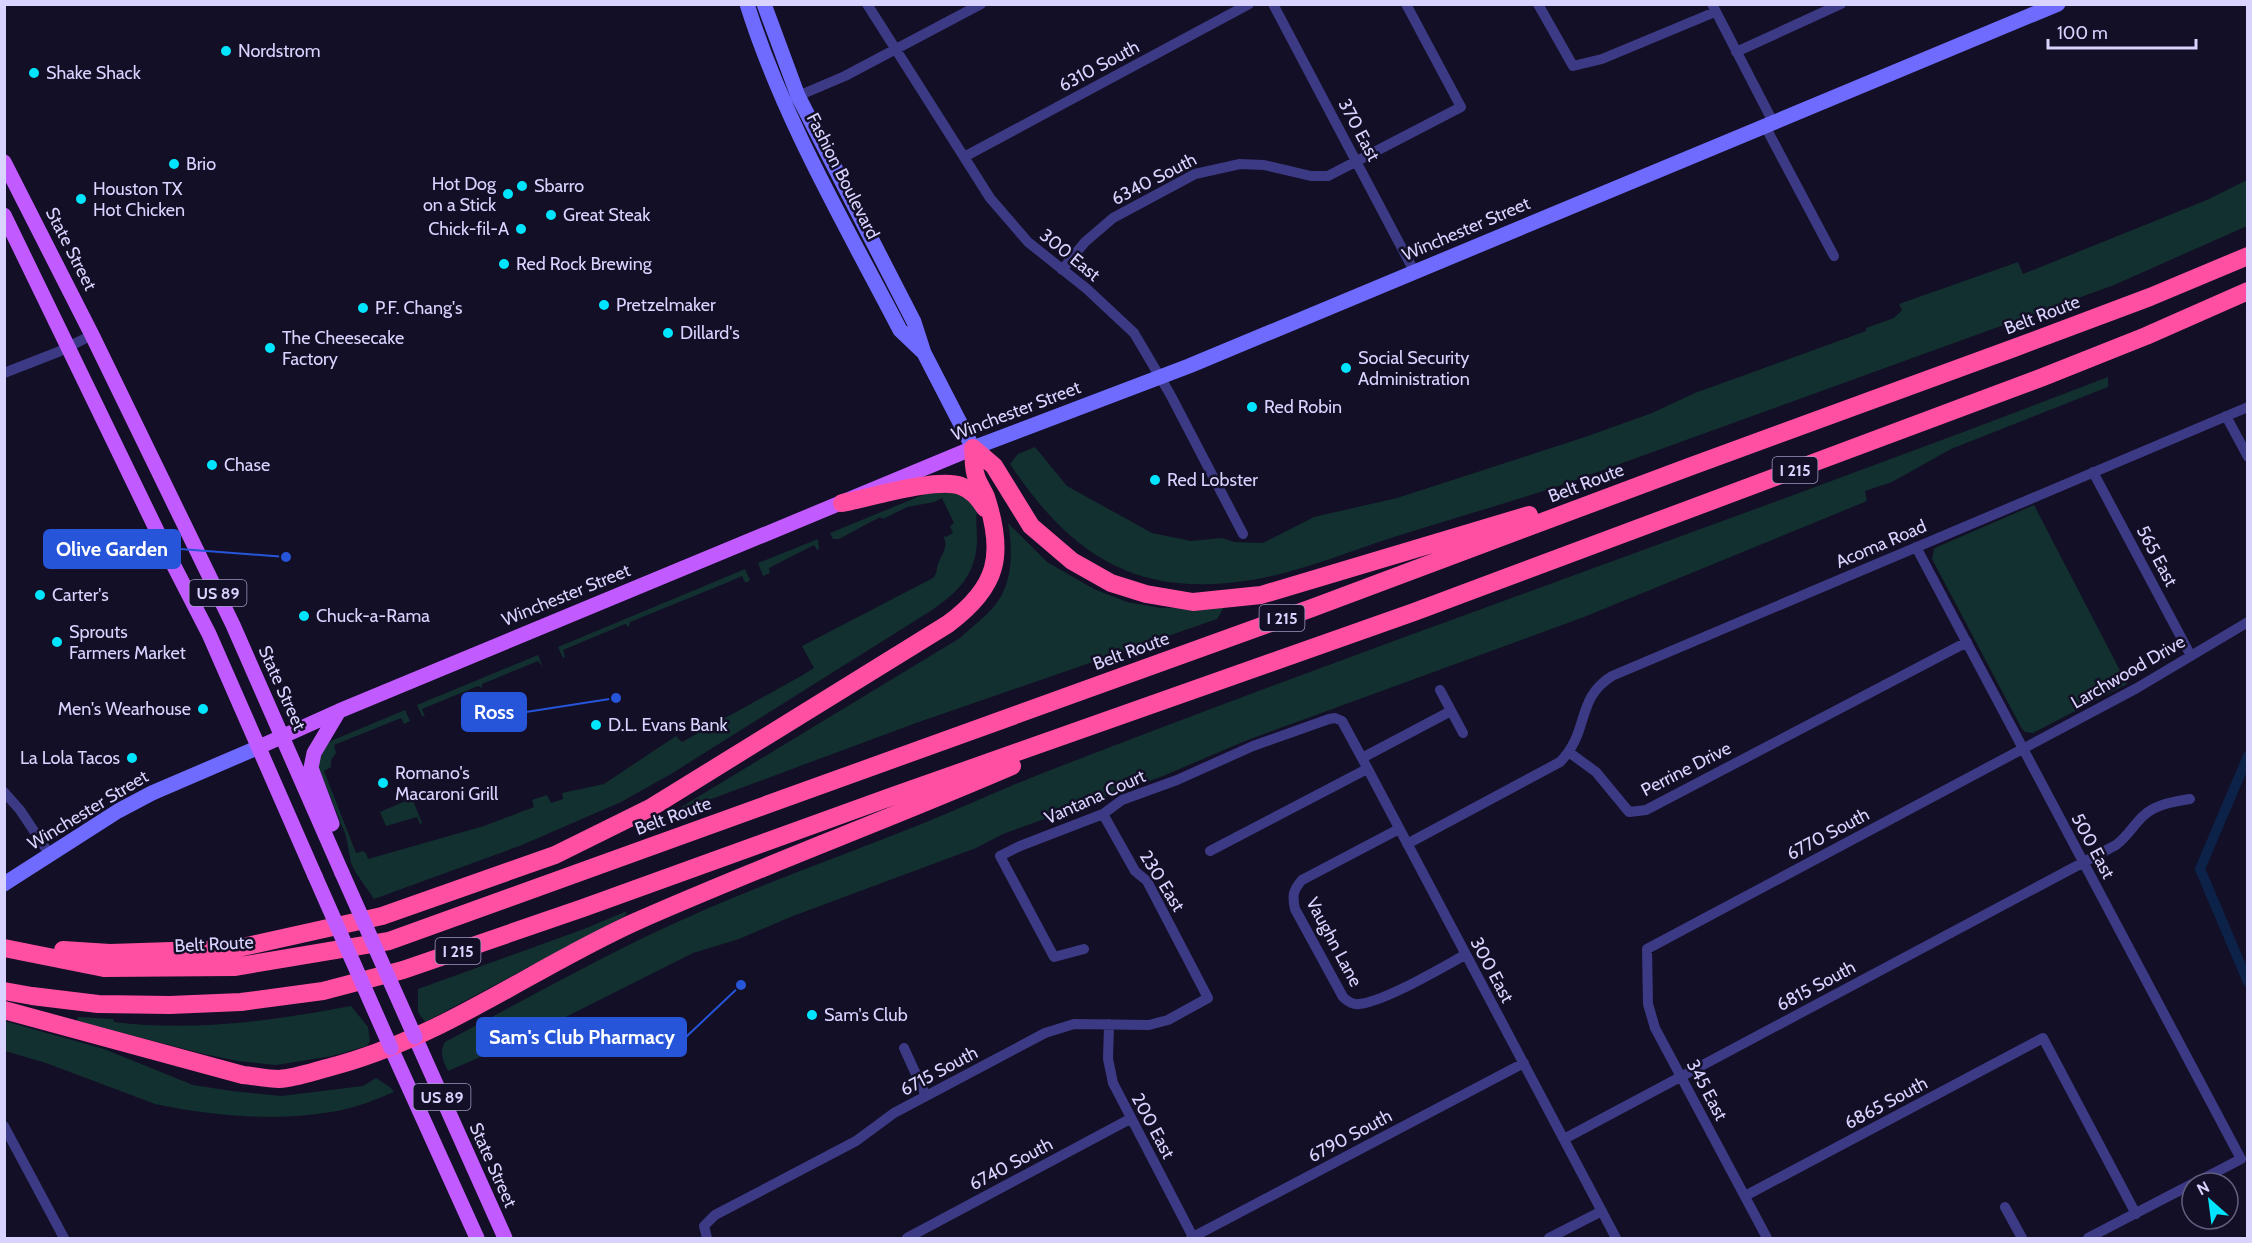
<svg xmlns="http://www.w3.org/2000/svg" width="2252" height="1243" font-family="Cabin,sans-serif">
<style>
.green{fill:#12302f}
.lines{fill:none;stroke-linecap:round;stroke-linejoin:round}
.canal{stroke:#0c2248;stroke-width:10}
.street{stroke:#3d3a85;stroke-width:10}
.secondary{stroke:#6f6bff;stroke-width:15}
.primary{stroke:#c25bff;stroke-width:15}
.highway{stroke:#ff4fa3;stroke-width:18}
.primary-bridge{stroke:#c25bff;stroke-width:15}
.poi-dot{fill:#00e5ff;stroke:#130f26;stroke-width:2}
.labels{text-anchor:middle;stroke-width:5;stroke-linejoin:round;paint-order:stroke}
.shield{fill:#130f26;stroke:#9e99be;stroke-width:1.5}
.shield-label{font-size:16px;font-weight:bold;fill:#d9d4ff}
.poi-label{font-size:18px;fill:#d9d4ff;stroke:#130f26;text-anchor:start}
.street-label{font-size:18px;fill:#d9d4ff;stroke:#130f26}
.leader{fill:none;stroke:#2655da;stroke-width:2}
.callout-dot{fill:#2655da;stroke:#130f26;stroke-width:2}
.callout{fill:#2655da;stroke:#2655da;stroke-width:2}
.callout-label{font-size:20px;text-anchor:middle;font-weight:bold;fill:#fff}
</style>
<rect width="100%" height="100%" fill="#130f26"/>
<!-- green -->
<path class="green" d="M2247,180V226L2114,285L1570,482C1510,503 1449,519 1388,539C1351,551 1314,566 1276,575C1152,603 1079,568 1010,464L1018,454L1035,447L1067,486L1152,533L1191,541L1222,538L1234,542L1263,543L1314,517L1397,498L1585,437L1652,413L1695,393L1866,331V328L1894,318L1902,310L1899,304L2018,262L2023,274L2207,200Z
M2108,377V387L1951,449L1892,482L1865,491L1867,501L1833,515L1584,617L1245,741L1163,776L1003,834L976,848L793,916L739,939L693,953L524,1038L448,1071C443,1060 439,1053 445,1042C527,999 608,952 693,915C767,882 844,855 919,825C966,806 1013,784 1061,766C1408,632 1760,511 2108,377Z
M956,490L978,507C975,517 977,529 977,540C976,576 957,593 929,612L671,774L621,802L522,845L374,899L356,873L351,863L346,836L317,764L326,745L333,740L405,710L410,721L404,724L401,718L334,745L336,753L331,760V767L324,771L356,853L363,851L366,853L368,859L484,826L534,807L532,800L547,795L551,803L563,799L562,793L604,784L676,736L682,742L801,676L814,668L802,646L933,578C938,572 936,570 938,564C942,554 949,547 943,535L946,537L953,533L950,526L954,523L942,498L934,502L907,507L883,519L880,517L839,539H833L830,533L930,492Z
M2034,505L2127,684L2033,733L2025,732L2022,729L1932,559L1934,549L1937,547Z
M1008,523L1047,562L1094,589L1127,602L1161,608L1224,607L1217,619L916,723L668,815L960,638C971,627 986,617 995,605C1013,583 1013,550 1008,523Z
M818,539L819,549L817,550L814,545L769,568L770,573L763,576L758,563Z
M745,569L750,580L748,582H745L742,576L731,581L630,622L629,627L625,624L563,650L565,657L563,658L558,647Z
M538,655L543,667L538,661L482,684V688L478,686L422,709L425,716H422L417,705Z
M406,788H408L422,823L420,824L417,817L386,826L380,812L410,799Z
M627,911L625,916L425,1022L418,1012V989L584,929Z
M351,1006L368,1027L370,1041L367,1046L332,1056L276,1065L238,1061L204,1054L77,1021L78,1017L113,1019L114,1022C193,1032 272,1021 351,1006Z
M4,1021L104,1049L193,1085L232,1091L281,1096L363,1086L376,1078L391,1088L394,1092C377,1099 360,1106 342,1110C281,1122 216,1117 155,1104L46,1063L5,1051Z"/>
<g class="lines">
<!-- canal -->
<path class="canal" d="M2248,756L2200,869L2248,982"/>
<!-- street -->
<path class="street" d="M867,4L990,198L1028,242L1087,289L1134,333L1170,394L1243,534
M1273,4L1414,271
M1538,4L1573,66L1602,59L1715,12
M1712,4L1773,122
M1736,52L1841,4
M798,96L845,76L981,4
M1765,126L1834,256
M964,157L1249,4
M1062,270L1085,242L1113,218L1195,174L1240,164L1264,165L1311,176H1328L1461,107L1406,4
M4,373L58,352L92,335
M2226,416L2248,457
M2093,472L2191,656
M1916,547L2241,1159L2195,1183
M1440,690L1463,733
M1570,753L1596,772L1629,812L1646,810L1967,642
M1362,758L1451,711
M4,792L20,810L50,855
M1399,829L1302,880C1293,890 1292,896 1295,909L1343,997C1347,1001 1352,1005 1359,1004C1384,1002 1441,968 1465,955
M1407,844L1560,762C1590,732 1575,699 1612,676L2248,407
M1210,851L1367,769
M1084,949L1054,957L1000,856L1020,846L1103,814L1122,800L1177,780L1253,746L1329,719L1335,718L1342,721L1362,758L1616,1238
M1109,1024L1108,1059L1113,1083L1193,1237
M904,1048L926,1096
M4,1126L64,1238
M1564,1139L2116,845C2127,837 2133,826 2142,817C2155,804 2173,802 2190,799
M1745,1196L2043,1038L2136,1214
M2005,1207L2022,1238
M707,1238L704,1226L715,1215L856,1141L894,1113L1045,1033L1074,1024L1149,1025L1168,1020L1208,998L1147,881L1135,871L1103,814
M907,1238L1130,1119
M1191,1238L1524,1063
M1549,1238L1602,1211
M1767,1238L1655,1028L1648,1004L1647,949L2137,688L2248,622
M2088,1238L2192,1184"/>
<!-- secondary -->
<path class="secondary" d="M747,4C783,119 845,224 900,330L922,351
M764,4L798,96L914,322L924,353L973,448L1189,366L2058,4
M4,884L118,811L152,793L259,747"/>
<!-- primary -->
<path class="primary" d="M4,162L92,335L233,625L342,873
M4,215L174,566L209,634L315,876
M259,747L339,711L973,448
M332,824L311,768L314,753L339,711
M415,1037L505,1238
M391,1048L477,1238"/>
<!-- highway -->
<path class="highway" d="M973,448L994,466L1031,526L1072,561L1111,583L1146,594L1193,602L1261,595L1529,515
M842,503C869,498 937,477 961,486C972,490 978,498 985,508
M4,948L104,968L234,967L389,941L1312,608L1689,467L2014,348L2150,297L2248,256
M63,950L110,953L234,949L382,916L555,855L652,807L948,624C998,587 1005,555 986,497C983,490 978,483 976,476C973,468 974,457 973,448
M4,991L32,996L98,1004L170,1005L241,1002L323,991L403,970L583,908L893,796L1414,612L2043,377L2146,336L2248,291
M4,1010L243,1075C254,1076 267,1079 279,1079C295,1078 312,1072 327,1068C439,1040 531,969 635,922C759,867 887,820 1012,766"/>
<!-- primary-bridge -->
<path class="primary-bridge" d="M342,873L415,1037
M315,876L391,1048"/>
</g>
<!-- markers -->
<g class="poi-dot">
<circle cx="226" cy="51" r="6"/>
<circle cx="34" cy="73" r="6"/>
<circle cx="174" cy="164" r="6"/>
<circle cx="522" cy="186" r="6"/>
<circle cx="508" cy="194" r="6"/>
<circle cx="81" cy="199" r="6"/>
<circle cx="551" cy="215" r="6"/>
<circle cx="521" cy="229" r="6"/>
<circle cx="504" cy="264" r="6"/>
<circle cx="604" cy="305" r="6"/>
<circle cx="363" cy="308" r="6"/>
<circle cx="668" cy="333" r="6"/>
<circle cx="270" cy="348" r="6"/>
<circle cx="1346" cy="368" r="6"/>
<circle cx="1252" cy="407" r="6"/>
<circle cx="212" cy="465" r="6"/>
<circle cx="1155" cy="480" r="6"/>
<circle cx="40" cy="595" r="6"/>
<circle cx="304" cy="616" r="6"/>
<circle cx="57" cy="642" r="6"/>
<circle cx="203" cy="709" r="6"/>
<circle cx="596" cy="725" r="6"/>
<circle cx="132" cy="758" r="6"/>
<circle cx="383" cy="783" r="6"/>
<circle cx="812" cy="1015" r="6"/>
</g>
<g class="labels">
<!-- shield labels -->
<g class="shield">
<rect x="1772.5" y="457" width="45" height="26" rx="4.5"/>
<rect x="189.5" y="580" width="57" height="26" rx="4.5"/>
<rect x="1259.5" y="605" width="45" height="26" rx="4.5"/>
<rect x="435.5" y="938" width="45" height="26" rx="4.5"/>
<rect x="413.5" y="1084" width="57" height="26" rx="4.5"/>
</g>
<g class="shield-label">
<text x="1795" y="476">I 215</text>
<text x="218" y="599">US 89</text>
<text x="1282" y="624">I 215</text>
<text x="458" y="957">I 215</text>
<text x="442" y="1103">US 89</text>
</g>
<!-- poi labels -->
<g class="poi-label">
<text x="238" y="57">Nordstrom</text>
<text x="46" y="79">Shake Shack</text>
<text x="186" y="170">Brio</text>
<text x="496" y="190" text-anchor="end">Hot Dog<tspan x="496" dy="21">on a Stick</tspan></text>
<text x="534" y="192">Sbarro</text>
<text x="93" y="195">Houston TX<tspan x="93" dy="21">Hot Chicken</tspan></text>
<text x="563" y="221">Great Steak</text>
<text x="509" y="235" text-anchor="end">Chick-fil-A</text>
<text x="516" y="270">Red Rock Brewing</text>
<text x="616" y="311">Pretzelmaker</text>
<text x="375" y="314">P.F. Chang's</text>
<text x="680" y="339">Dillard's</text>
<text x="282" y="344">The Cheesecake<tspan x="282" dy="21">Factory</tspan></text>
<text x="1358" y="364">Social Security<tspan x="1358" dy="21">Administration</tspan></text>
<text x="1264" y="413">Red Robin</text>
<text x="224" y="471">Chase</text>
<text x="1167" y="486">Red Lobster</text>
<text x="52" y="601">Carter's</text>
<text x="316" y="622">Chuck-a-Rama</text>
<text x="69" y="638">Sprouts<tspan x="69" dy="21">Farmers Market</tspan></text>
<text x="191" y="715" text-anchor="end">Men's Wearhouse</text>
<text x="608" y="731">D.L. Evans Bank</text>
<text x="120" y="764" text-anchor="end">La Lola Tacos</text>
<text x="395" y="779">Romano's<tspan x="395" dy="21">Macaroni Grill</tspan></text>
<text x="824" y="1021">Sam's Club</text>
</g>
<!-- street labels -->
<g class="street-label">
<text transform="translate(1099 66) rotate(-28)" y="6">6310 South</text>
<text transform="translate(1359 130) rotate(62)" y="6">370 East</text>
<text transform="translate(843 176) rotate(63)" y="6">Fashion Boulevard</text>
<text transform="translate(1154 179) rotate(-27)" y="6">6340 South</text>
<text transform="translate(1466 229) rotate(-23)" y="6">Winchester Street</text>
<text transform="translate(71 249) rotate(63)" y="6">State Street</text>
<text transform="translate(1070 255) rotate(39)" y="6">300 East</text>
<text transform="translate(2042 315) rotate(-21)" y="6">Belt Route</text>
<text transform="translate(1016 411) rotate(-21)" y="6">Winchester Street</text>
<text transform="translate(1586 483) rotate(-21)" y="6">Belt Route</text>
<text transform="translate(1881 544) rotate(-23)" y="6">Acoma Road</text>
<text transform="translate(2157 556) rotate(62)" y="6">565 East</text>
<text transform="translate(566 595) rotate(-22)" y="6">Winchester Street</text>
<text transform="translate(1131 651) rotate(-20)" y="6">Belt Route</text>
<text transform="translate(2128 672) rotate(-30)" y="6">Larchwood Drive</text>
<text transform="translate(282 688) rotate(66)" y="6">State Street</text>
<text transform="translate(1686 769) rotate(-27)" y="6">Perrine Drive</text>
<text transform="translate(1095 797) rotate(-24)" y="6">Vantana Court</text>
<text transform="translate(88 810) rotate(-31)" y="6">Winchester Street</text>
<text transform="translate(673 816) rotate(-20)" y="6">Belt Route</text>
<text transform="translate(1828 834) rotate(-28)" y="6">6770 South</text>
<text transform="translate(2093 846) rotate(62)" y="6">500 East</text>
<text transform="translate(1162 881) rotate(58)" y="6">230 East</text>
<text transform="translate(1334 942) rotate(62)" y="6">Vaughn Lane</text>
<text transform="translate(214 944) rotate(-3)" y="6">Belt Route</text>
<text transform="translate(1492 970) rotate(62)" y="6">300 East</text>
<text transform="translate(1816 986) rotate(-28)" y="6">6815 South</text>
<text transform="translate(939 1071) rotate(-28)" y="6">6715 South</text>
<text transform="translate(1707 1090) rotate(62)" y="6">345 East</text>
<text transform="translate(1886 1103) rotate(-28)" y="6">6865 South</text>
<text transform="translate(1153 1126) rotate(62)" y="6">200 East</text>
<text transform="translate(1350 1136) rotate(-28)" y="6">6790 South</text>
<text transform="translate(1011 1164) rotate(-28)" y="6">6740 South</text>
<text transform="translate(493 1165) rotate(66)" y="6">State Street</text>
</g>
</g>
<!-- callouts -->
<path class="leader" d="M286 557L180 549M616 698L526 712M741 985L686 1037"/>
<g class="callout-dot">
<circle cx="286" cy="557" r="6"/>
<circle cx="616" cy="698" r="6"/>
<circle cx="741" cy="985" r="6"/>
</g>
<g class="callout">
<rect x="44" y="530" width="136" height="38" rx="6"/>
<rect x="462" y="693" width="64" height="38" rx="6"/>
<rect x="477" y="1018" width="209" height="38" rx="6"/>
</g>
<g class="callout-label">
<text x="112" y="556">Olive Garden</text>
<text x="494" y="719">Ross</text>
<text x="582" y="1044">Sam's Club Pharmacy</text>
</g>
<!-- border -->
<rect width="2252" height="1243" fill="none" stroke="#d9d4ff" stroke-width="12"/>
<!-- north arrow -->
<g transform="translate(2210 1201) rotate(332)"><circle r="28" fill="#130f26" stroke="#625e7d" stroke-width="1.5"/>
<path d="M0-4.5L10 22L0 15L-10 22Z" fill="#00e5ff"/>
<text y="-9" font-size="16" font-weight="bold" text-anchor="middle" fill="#d9d4ff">N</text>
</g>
<!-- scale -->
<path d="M2048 39v9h148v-9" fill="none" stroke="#d9d4ff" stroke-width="3"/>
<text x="2057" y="39" font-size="18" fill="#d9d4ff" stroke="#130f26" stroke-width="4.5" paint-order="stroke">100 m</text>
</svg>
